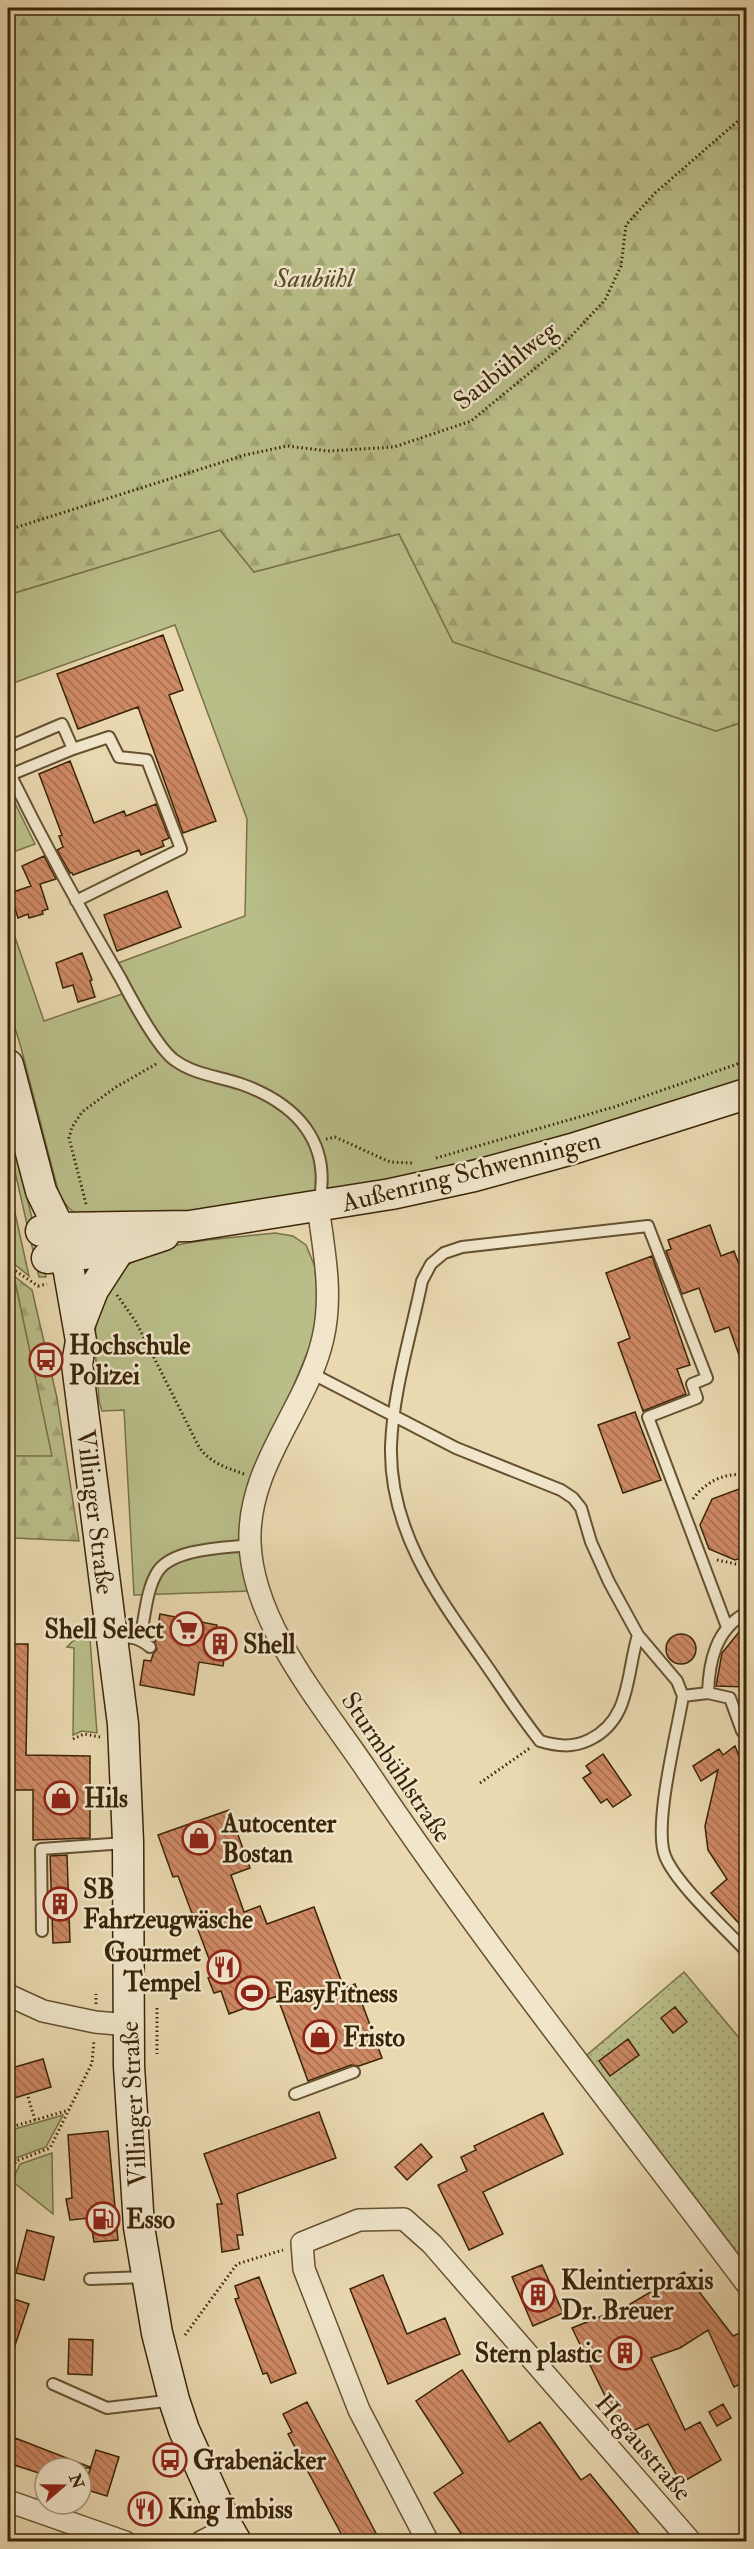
<svg xmlns="http://www.w3.org/2000/svg" width="754" height="2549" font-family="'IM FELL Double Pica',serif">
<style>
.green{fill:#b9be89;stroke:#797148;stroke-width:1.5}
.forest{fill:url(#forest-firs);stroke:#797148;stroke-width:1.5}
.garden{fill:url(#garden-dots);stroke:#797148;stroke-width:1.5}
.building{fill:url(#building-back-hatch);stroke:#392406;stroke-width:1.5}
.lines{fill:none;stroke-linecap:round;stroke-linejoin:round}
.lane-casing{stroke:#655130;stroke-width:14}
.street-casing{stroke:#655130;stroke-width:24}
.secondary-casing{stroke:#392406;stroke-width:33}
.path{stroke:#392406;stroke-width:3;stroke-dasharray:1.5 3;stroke-linecap:butt}
.lane{stroke:#f1e6cc;stroke-width:10}
.street{stroke:#f1e6cc;stroke-width:21}
.secondary{stroke:#f1e6cc;stroke-width:30}
.labels{text-anchor:middle;stroke-width:5;stroke-linejoin:round;paint-order:stroke}
.park-label{font-size:26px;font-style:italic;fill:#594a27;stroke:#f1e6cc}
.street-label{font-size:26px;fill:#392406;stroke:#f1e6cc}
.poi-label{font-size:26px;font-weight:bold;fill:#392406;stroke:#f1e6cc;text-anchor:start}
</style>
<defs>
<pattern id="forest-firs" width="22" height="20" patternUnits="userSpaceOnUse" patternTransform="scale(1.5)"><rect width="22" height="20" fill="#b9be89"/><path d="M5 1l3.5 6h-7zM16 11l3.5 6h-7z" fill="#a0a375"/></pattern>
<pattern id="garden-dots" width="8" height="8" patternUnits="userSpaceOnUse" patternTransform="scale(1.5)"><rect width="8" height="8" fill="#b9be89"/><path d="M2 2h.1M6 6h.1" fill="none" stroke="#a0a375" stroke-width="1.8" stroke-linecap="round"/></pattern>
<pattern id="building-back-hatch" width="6" height="6" patternUnits="userSpaceOnUse" patternTransform="scale(1.5)"><rect width="6" height="6" fill="#cd8864"/><path d="M-1 5l2 2M0 0l6 6M5-1l2 2" fill="none" stroke="#a76f50"/></pattern>
</defs>
<rect width="100%" height="100%" fill="#e9d8b0"/>
<filter id="stains"><feTurbulence type="fractalNoise" baseFrequency=".00333" numOctaves="4"/><feColorMatrix values="0 0 0 0 .2 0 0 0 0 .09 0 0 0 0 .02 0 0 0 .5 -.17"/></filter>
<radialGradient id="worn" r=".72"><stop offset=".6" stop-color="#630" stop-opacity="0"/><stop offset="1" stop-color="#630" stop-opacity=".3"/></radialGradient>
<!-- green -->
<path class="green" d="M220,530L254,572L399,534L453,642L716,731L746,721V1084L646,1118L384,1181L221,1208L95,1220C75,1216 68,1210 59,1194L20,1044L8,1006V917L44,1021L128,992L118,963L245,916L247,819L175,625L8,685V595Z
M8,789L35,844L8,854Z
M8,1118L46,1277H39L8,1141Z
M8,1181L29,1276L8,1259Z
M275,1233L293,1236L306,1245L315,1267L318,1308L313,1339L280,1418L248,1483L241,1512L251,1591L134,1595L124,1410L102,1411L99,1401C98,1376 93,1348 96,1323C99,1296 121,1263 148,1253C188,1239 234,1238 275,1233Z
M8,1271L14,1276L53,1457L8,1456Z
M90,1639L97,1733L82,1731L73,1735L74,1648L67,1647L74,1640Z
M63,2115L46,2147L16,2158L8,2154V2131Z
M52,2153L53,2214L12,2181L20,2164Z"/>
<!-- forest -->
<path class="forest" d="M8,8H746V721L716,731L453,642L399,534L254,572L220,530L8,595Z
M14,1276L32,1290L57,1398L79,1541L14,1538L8,1456H52Z"/>
<!-- garden -->
<path class="garden" d="M684,1972L746,2046V2292L587,2055Z"/>
<!-- building -->
<path class="building" d="M163,635L183,690L169,695L216,821L183,833L138,707L78,729L57,674Z
M70,761L94,823L124,811L126,816L156,804L169,838L162,841L164,846L141,855L139,850L73,875L72,873H70L57,850L63,847L59,836L62,835L39,774Z
M44,856L56,879L40,884L48,909L42,911L43,914L29,918L28,914L18,918L10,893L31,886L22,866Z
M167,891L181,927L117,951L104,915Z
M82,953L92,980L90,981L95,997L78,1002L73,985L63,988L56,963Z
M710,1225L721,1256L734,1251L747,1286V1369H744L729,1327L715,1332L699,1288L682,1294L666,1251L671,1249L668,1240Z
M652,1256L690,1365L677,1369L686,1394L643,1411L618,1343L630,1338L606,1273Z
M635,1412L661,1480L623,1493L598,1425Z
M747,1486V1556L735,1560L709,1549L700,1525L712,1499Z
M160,1614L217,1625L215,1633L228,1635L223,1666L199,1662L194,1695L140,1685L144,1660L151,1661L153,1654L157,1649L155,1642Z
M747,1622V1687L716,1686L722,1653Z
M666 1649a15 15 0 1 1 30 0a15 15 0 1 1-30 0Z
M8,1644H28L26,1755L90,1756V1838L33,1840V1790H8Z
M735,1746L747,1776V1932L711,1893L727,1879L708,1850L705,1826L718,1770L701,1781L693,1766L719,1749L723,1755Z
M603,1754L631,1795L613,1807L607,1799L601,1803L583,1778L591,1773L586,1766Z
M229,1810L250,1868L231,1875L244,1912L260,1906L267,1924L314,1907L344,1988L355,1984L382,2058L359,2066L351,2065L308,2081L277,1996L229,2014L221,1991L214,1993L208,1978L215,1975L178,1876L173,1877L158,1835Z
M67,1855L70,1942L53,1943L50,1856Z
M675,2007L687,2022L673,2033L661,2018Z
M628,2039L639,2055L610,2076L599,2061Z
M43,2059L51,2087L8,2100V2069Z
M319,2112L336,2158L237,2194L243,2235H237L239,2249L222,2252L217,2204H222L204,2154Z
M543,2113L563,2154L483,2192L503,2234L469,2250L438,2185L467,2171L461,2157L476,2150L474,2146Z
M108,2131L118,2240L94,2242L90,2218L70,2220L66,2199L72,2198L68,2135Z
M421,2144L432,2157L407,2180L395,2167Z
M27,2230L54,2237L44,2280L16,2273Z
M542,2265L563,2313L533,2326L512,2277Z
M684,2272L733,2336L747,2330V2381L734,2387L708,2330L680,2348L651,2358L685,2430L700,2422L721,2460L681,2483L648,2424L624,2435L572,2328L627,2306Z
M383,2275L407,2334L445,2318L460,2354L388,2384L350,2289Z
M259,2277L296,2373L271,2383L267,2373L263,2374L235,2299L239,2298L235,2286Z
M8,2297L29,2304L10,2360H8Z
M69,2339L93,2340L92,2375L68,2374Z
M462,2370L509,2442L540,2422L581,2480L590,2474L640,2535L632,2541H466L434,2493L463,2473L416,2401Z
M307,2402L335,2455L380,2541H345L288,2434L292,2432L283,2414Z
M723,2404L731,2418L717,2426L709,2412Z
M15,2438L90,2467V2468H45V2475L8,2463Z
M96,2450L119,2457L107,2496L84,2489Z
M139,2499L155,2503L151,2518L136,2514Z"/>
<g class="lines">
<!-- lane casing -->
<g class="lane-casing">
<path id="lane" d="M8,747L62,724L73,749
M8,770C43,841 81,911 121,979C132,1000 156,1045 173,1059C194,1075 218,1076 241,1084C297,1104 332,1142 319,1204
M10,775L73,749L109,737L119,757L147,760L181,849L76,901
M311,1373L456,1448L561,1490L573,1498L581,1508L591,1542L609,1582L638,1635L677,1681L683,1696C677,1733 653,1825 665,1856C676,1884 725,1928 746,1951
M638,1635C626,1675 631,1720 589,1740C572,1748 557,1746 540,1741C519,1715 501,1686 482,1659C436,1594 389,1529 391,1446C393,1391 411,1335 422,1281L431,1264L444,1253L462,1247L648,1226L707,1378L692,1384L697,1398L648,1417L727,1627
M113,1638C129,1636 138,1637 150,1647
M140,1639C145,1618 146,1589 158,1571C174,1548 225,1548 250,1545
M708,1693C709,1661 716,1629 746,1613
M683,1696L708,1693L730,1698L742,1731L746,1735
M42,1931L41,1849L125,1843
M295,2094L354,2072
M90,2279L147,2277
M53,2384L107,2408L174,2400"/>
</g>
<!-- street casing -->
<g class="street-casing">
<path id="street" d="M318,1207C324,1250 333,1295 323,1338C307,1409 247,1465 250,1543C253,1624 322,1704 366,1769C485,1946 618,2113 746,2283
M8,1995L43,2011L95,2022L128,2025
M8,2501L125,2542
M201,2542L228,2528
M428,2542L359,2410L304,2269L302,2243L359,2220L404,2219L432,2244L691,2542"/>
</g>
<!-- secondary casing -->
<g class="secondary-casing">
<path id="secondary" d="M8,1065L41,1191L59,1228L66,1255L81,1341L77,1364L123,1724L128,1842L129,2066L139,2227L157,2333L174,2400L184,2430L228,2528L236,2542
M41,1231L59,1228L190,1226L391,1194L474,1176L572,1149L746,1094
M47,1258L119,1250L164,1235
M79,1326L93,1290L119,1250"/>
</g>
<!-- path -->
<path class="path" d="M8,530L245,455L287,446L328,451L394,447L471,421L561,347L605,300L621,266L626,225L655,193L746,114
M326,1139L335,1137L390,1162L412,1163
M436,1158L614,1107L746,1061
M86,1204L69,1138L72,1127L82,1112L116,1087L158,1063
M8,1266L38,1286L47,1284
M117,1295L136,1322L199,1447C210,1463 227,1468 244,1474
M693,1499C705,1482 725,1472 746,1475
M717,1560L741,1565L746,1564
M73,1739L84,1734L100,1737
M480,1783L530,1748
M96,2004V1994
M157,2008V2054
M28,2097L35,2120
M8,2128L69,2110
M8,2156L16,2161
M8,2180L16,2161L50,2148L92,2063L94,2040
M185,2335L237,2264L283,2250"/>
<!-- lane -->
<use href="#lane" class="lane"/>
<!-- street -->
<use href="#street" class="street"/>
<!-- secondary -->
<use href="#secondary" class="secondary"/>
</g>
<!-- icons -->
<defs>
<g id="bus-ring" transform="scale(1.725)"><circle r="9.5" fill="#f1e6cc" stroke="#8f2418" stroke-width="1.5"/><path d="M-5-6H5V4H4V6H2V4H-2V6H-4V4H-5ZM-3.5-4V0h7V-4ZM-3.5 1.2v1.5H-2V1.2ZM2 1.2v1.5H3.5V1.2Z" fill="#8f2418"/></g>
<g id="supermarket-ring" transform="scale(1.725)"><circle r="9.5" fill="#f1e6cc" stroke="#8f2418" stroke-width="1.5"/><path d="M-6-5.5h2.5l.6 2H6L4.5 2H-2.5L-4.4-4H-6ZM-1.5 3.2a1.3 1.3 0 1 0 .1 0ZM3 3.2a1.3 1.3 0 1 0 .1 0Z" fill="#8f2418"/></g>
<g id="building-ring" transform="scale(1.725)"><circle r="9.5" fill="#f1e6cc" stroke="#8f2418" stroke-width="1.5"/><path d="M-4-6H4V6H1V3H-1V6H-4ZM-2.5-4.3h1.7v1.8h-1.7ZM.8-4.3h1.7v1.8H.8ZM-2.5-1h1.7V.8h-1.7ZM.8-1h1.7V.8H.8Z" fill="#8f2418"/></g>
<g id="shop-ring" transform="scale(1.725)"><circle r="9.5" fill="#f1e6cc" stroke="#8f2418" stroke-width="1.5"/><path d="M-5-2.5h2.3a2.7 3.5 0 0 1 5.4 0H5L5.5 6h-11ZM-1.5-2.5h3a1.5 2.3 0 0 0-3 0Z" fill="#8f2418"/></g>
<g id="restaurant-ring" transform="scale(1.725)"><circle r="9.5" fill="#f1e6cc" stroke="#8f2418" stroke-width="1.5"/><path d="M-5-6h1v4h1v-4h1v4h1v-4h1v5L-1.5 .5V6h-2V.5L-5-1ZM5-6V6H3V1.5H1.5Q1.5-4 5-6Z" fill="#8f2418"/></g>
<g id="stadium-ring" transform="scale(1.725)"><circle r="9.5" fill="#f1e6cc" stroke="#8f2418" stroke-width="1.5"/><path d="M0-5a6.5 5 0 1 0 0 10a6.5 5 0 1 0 0-10ZM-3.5-1.8h7v3.6h-7Z" fill="#8f2418"/></g>
<g id="fuel-ring" transform="scale(1.725)"><circle r="9.5" fill="#f1e6cc" stroke="#8f2418" stroke-width="1.5"/><path d="M-5.5-6h7V0h2V4h1.3V-2.5L3-4.5l.8-.8L6-3V5H2.5V1h-1V6h-7ZM-4.2-4.7v3.2H.2V-4.7Z" fill="#8f2418"/></g>
</defs>
<g fill-rule="evenodd">
<use href="#bus-ring" x="46" y="1360"/>
<use href="#supermarket-ring" x="187" y="1629"/>
<use href="#building-ring" x="220" y="1644"/>
<use href="#shop-ring" x="61" y="1798"/>
<use href="#shop-ring" x="199" y="1838"/>
<use href="#building-ring" x="60" y="1904"/>
<use href="#restaurant-ring" x="224" y="1967"/>
<use href="#stadium-ring" x="252" y="1993"/>
<use href="#shop-ring" x="320" y="2037"/>
<use href="#fuel-ring" x="103" y="2219"/>
<use href="#building-ring" x="538" y="2295"/>
<use href="#building-ring" x="625" y="2353"/>
<use href="#bus-ring" x="170" y="2460"/>
<use href="#restaurant-ring" x="145" y="2509"/>
</g>
<g class="labels">
<!-- park labels -->
<g class="park-label">
<text x="314" y="287">Saubühl</text>
</g>
<!-- street labels -->
<g class="street-label">
<text transform="translate(505 365) rotate(-39)" y="9">Saubühlweg</text>
<text transform="translate(471 1171) rotate(-14)" y="9">Außenring Schwenningen</text>
<text transform="translate(96 1512) rotate(83)" y="9">Villinger Straße</text>
<text transform="translate(397 1767) rotate(56)" y="9">Sturmbühlstraße</text>
<text transform="translate(133 2104) rotate(-93)" y="9">Villinger Straße</text>
<text transform="translate(644 2447) rotate(49)" y="9">Hegaustraße</text>
</g>
<!-- poi labels -->
<g class="poi-label">
<text x="69" y="1354">Hochschule<tspan x="69" dy="30">Polizei</tspan></text>
<text x="164" y="1638" text-anchor="end">Shell Select</text>
<text x="243" y="1653">Shell</text>
<text x="84" y="1807">Hils</text>
<text x="222" y="1832">Autocenter<tspan x="222" dy="30">Bostan</tspan></text>
<text x="83" y="1898">SB<tspan x="83" dy="30">Fahrzeugwäsche</tspan></text>
<text x="201" y="1961" text-anchor="end">Gourmet<tspan x="201" dy="30">Tempel</tspan></text>
<text x="275" y="2002">EasyFitness</text>
<text x="343" y="2046">Fristo</text>
<text x="126" y="2228">Esso</text>
<text x="561" y="2289">Kleintierpraxis<tspan x="561" dy="30">Dr. Breuer</tspan></text>
<text x="602" y="2362" text-anchor="end">Stern plastic</text>
<text x="193" y="2469">Grabenäcker</text>
<text x="168" y="2518">King Imbiss</text>
</g>
</g>
<!-- margin -->
<rect width="754" height="2549" fill="none" stroke="#e9d8b0" stroke-width="30"/>
<rect x="9" y="9" width="736" height="2531" fill="none" stroke="#392406" stroke-width="3"/>
<rect x="15" y="15" width="724" height="2519" fill="none" stroke="#392406" stroke-width="1.5"/>
<!-- north arrow -->
<g transform="translate(63 2486) rotate(70)"><circle r="28" fill="#f1e6cc" stroke="#a7987d" stroke-width="1.5"/>
<path d="M0-4.5L10 22L0 15L-10 22Z" fill="#8f2418"/>
<text y="-9" font-size="16" font-weight="bold" text-anchor="middle" fill="#392406">N</text>
</g>
<rect width="100%" height="100%" filter="url(#stains)"/>
<rect width="100%" height="100%" fill="url(#worn)"/>
</svg>
